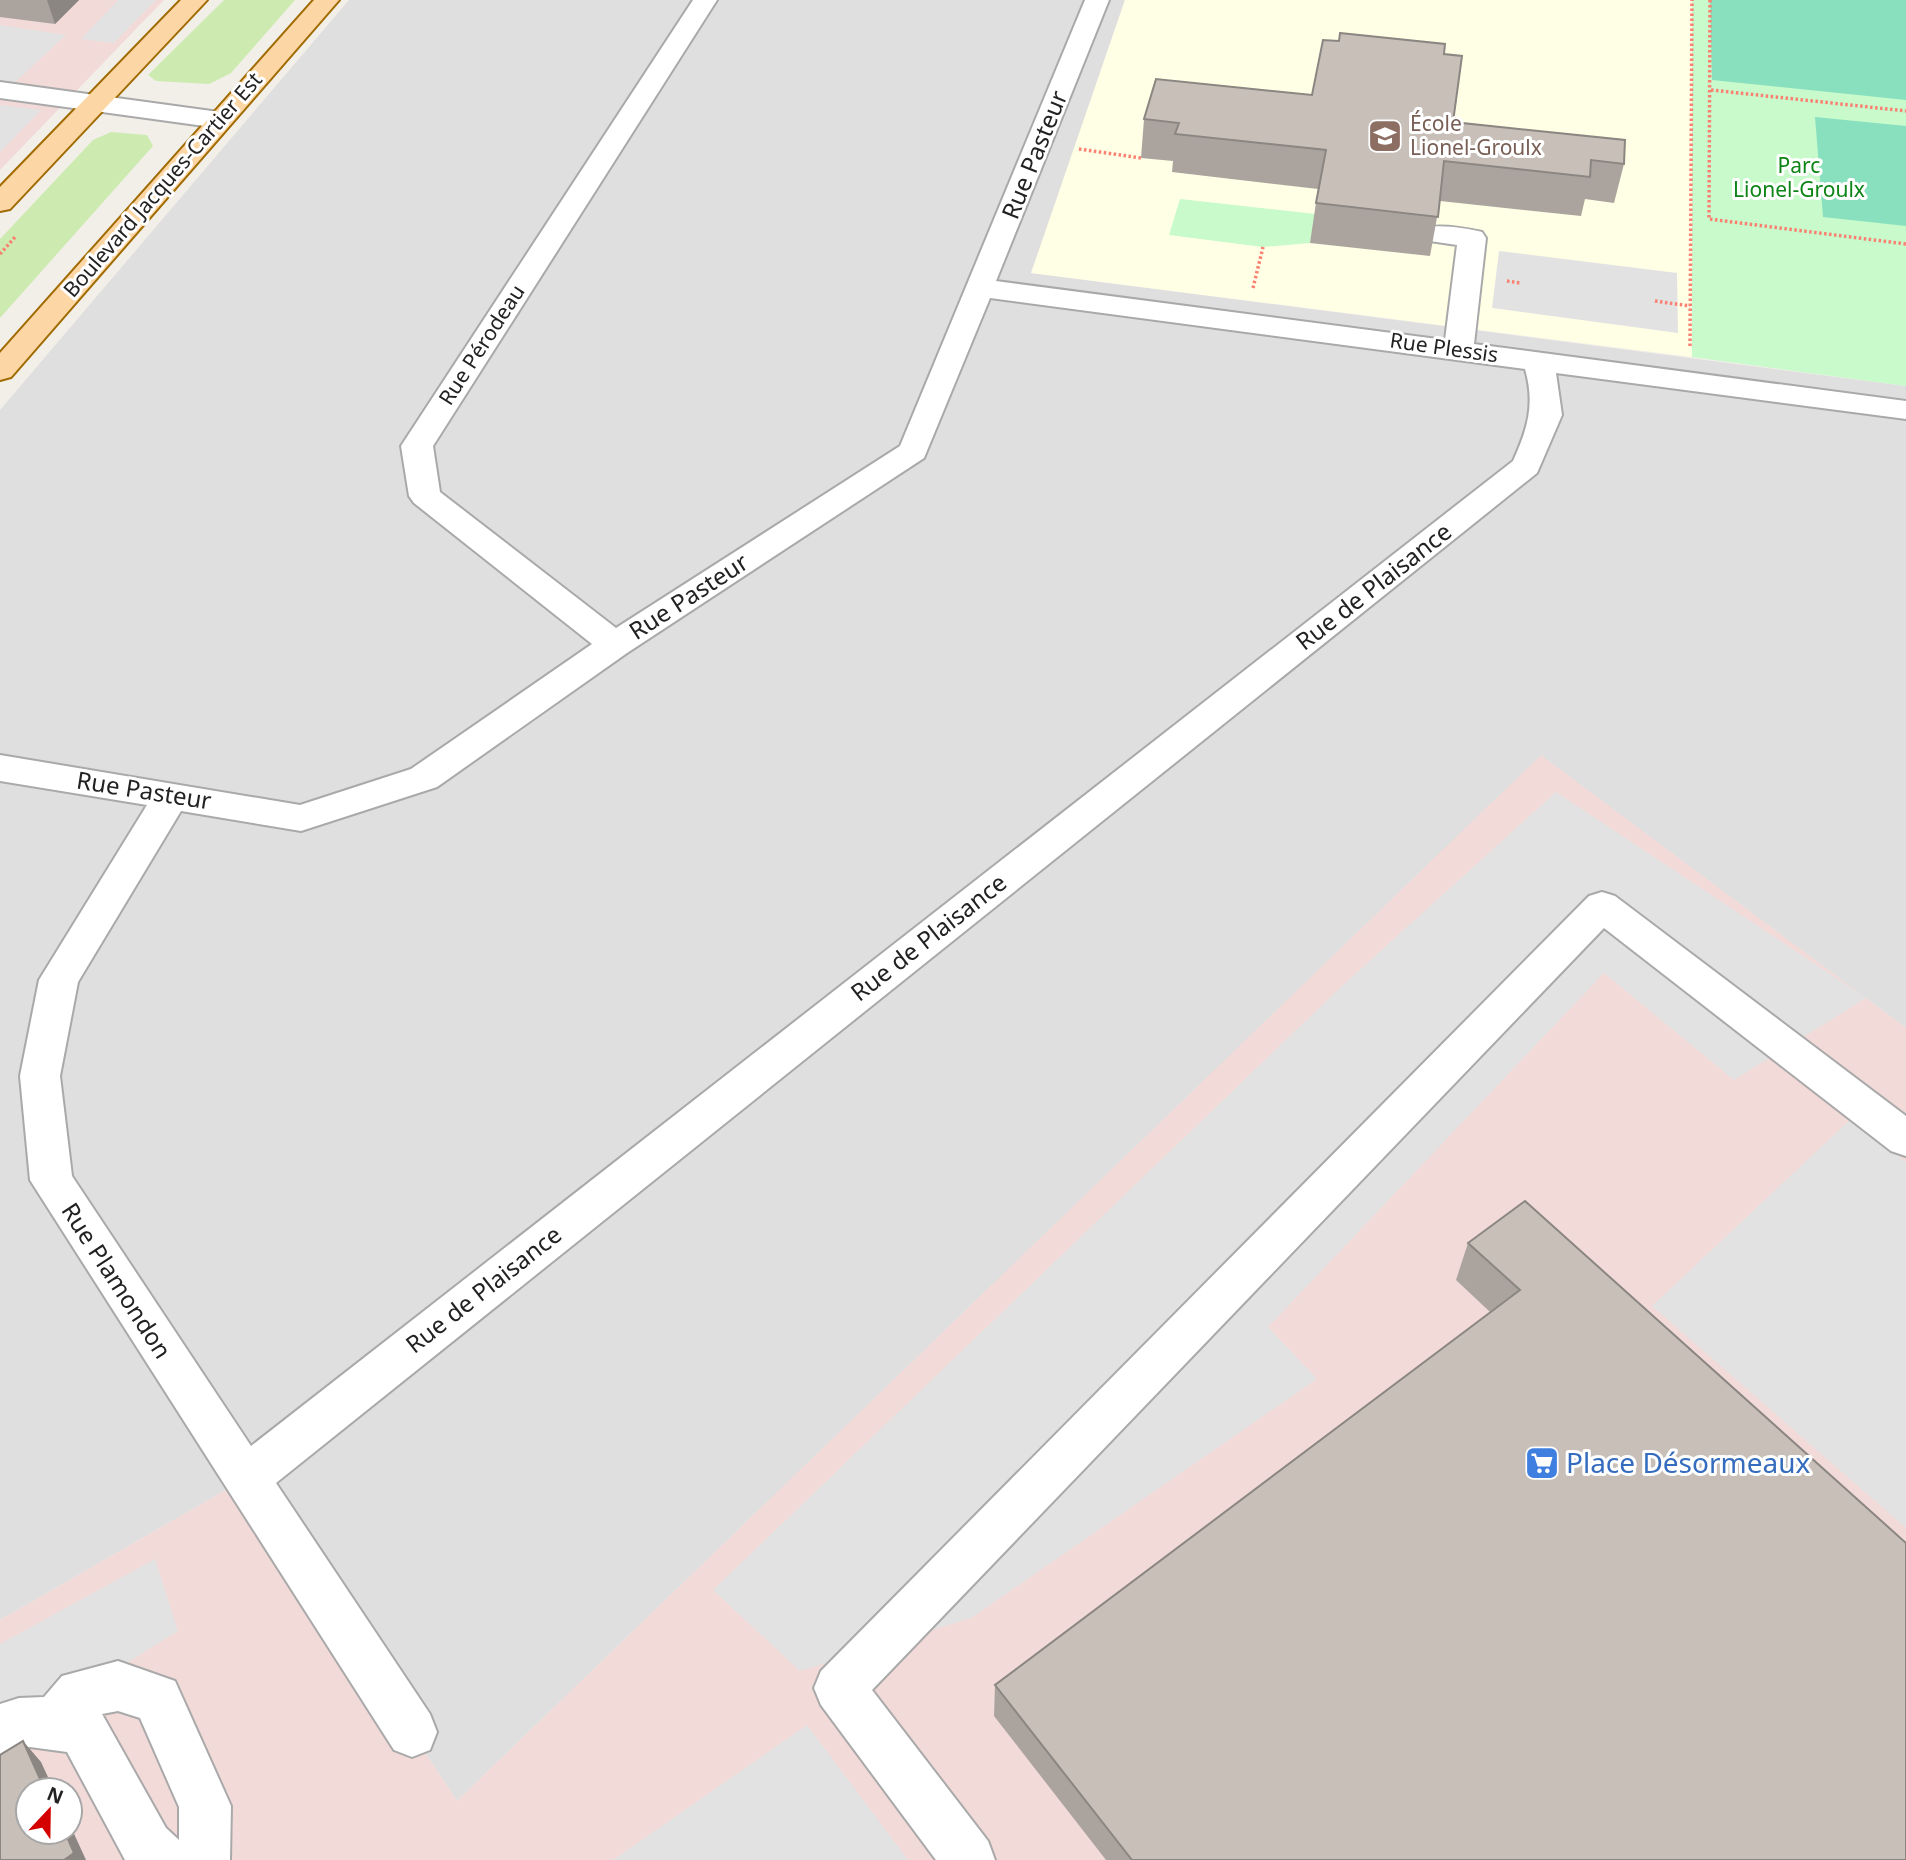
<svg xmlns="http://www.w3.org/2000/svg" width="1906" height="1860" font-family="'Noto Sans',sans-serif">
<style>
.residential{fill:#e0dfdf}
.commercial{fill:#f2dad9;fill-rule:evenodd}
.education{fill:#ffffe5}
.grass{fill:#cdebb0}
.park{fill:#c8facc}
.pitch{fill:#88e0be}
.parking{fill:#e2e2e2}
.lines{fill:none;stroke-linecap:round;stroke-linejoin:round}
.minor-casing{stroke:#a9a9a9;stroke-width:4}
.major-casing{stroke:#a06b00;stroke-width:4}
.path{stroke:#fa8072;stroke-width:3.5;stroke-dasharray:2.5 2.5;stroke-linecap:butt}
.minor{fill:#fff;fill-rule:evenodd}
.major{fill:#fcd6a4;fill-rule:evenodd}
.wall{fill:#aba49e}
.shaded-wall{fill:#8b8681}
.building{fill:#c7bfb8;stroke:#8b8681;stroke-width:2}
.labels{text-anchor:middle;stroke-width:6;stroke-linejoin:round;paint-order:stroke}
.far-education-label{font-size:21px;fill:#785e54;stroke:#fff;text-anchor:start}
.far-park-label{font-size:21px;fill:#0c8416;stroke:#fff}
.far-street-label{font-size:21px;fill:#222;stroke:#fff}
.street-label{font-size:24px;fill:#222;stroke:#fff}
.near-shop-label{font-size:28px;fill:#366cbe;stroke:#fff;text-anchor:start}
</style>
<rect width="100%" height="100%" fill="#f2efe9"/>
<!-- residential -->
<path class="residential" d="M349,0H1125L1032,273L1906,386V1028L1541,756L457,1801L245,1479L0,1620V410Z"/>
<!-- commercial -->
<path class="commercial" d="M0,0H164L0,170Z
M1541,755L1906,1028V1860H0V1620L245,1479L457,1801ZM28,1790H70V1832H28Z"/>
<!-- education -->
<path class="education" d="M1125,0H1692V357L1031,273Z"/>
<!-- grass -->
<path class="grass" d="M224,0H295L231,73L209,84L156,81L148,75Z
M111,132L147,135L153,146L0,318V239L93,140Z"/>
<!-- park -->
<path class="park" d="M1692,0H1906V386L1692,357Z
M1180,199L1316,214L1310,243L1263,247L1169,235Z"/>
<!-- pitch -->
<path class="pitch" d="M1710,0H1906V100L1712,80Z
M1815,117L1906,126V226L1823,217Z"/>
<!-- parking -->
<path class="parking" d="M118,0H156L114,43L81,39Z
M0,25L66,35L0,96Z
M0,105L41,110L0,152Z
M1499,251L1677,273L1678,333L1492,308Z
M1556,792L1866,998L1734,1080L1604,973L1268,1327L1317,1379L971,1618L800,1671L713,1590L1343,985Z
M1851,1119L1906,1162V1528L1652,1306Z
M155,1559L178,1631L0,1742V1644Z
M807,1725L908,1860H613Z"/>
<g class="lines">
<!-- minor casing -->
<g class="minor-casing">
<path id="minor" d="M693,0H717L433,446L440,492L616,628L900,446L1085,0H1109L996,281L1445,340L1457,245L1423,240L1419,234L1423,228C1441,224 1464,228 1482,232L1486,238L1474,344L1906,401V419L1556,373L1562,415L1537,473L276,1483L430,1714L437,1732L430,1750L412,1757L394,1750L30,1180L20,1076L39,980L147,805L0,781V755L300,805L411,769L592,644L414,503L409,496L401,446ZM990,298L1525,369C1535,404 1528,428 1513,461L251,1446L72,1176L60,1076L78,982L181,811L301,831L437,787L627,653L924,458Z
M0,82L219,112L228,114L232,120L228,126L219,128L0,98Z
M1602,892L1615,896L1906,1116V1156L1891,1151L1604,928L872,1690L988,1841L995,1860H936L821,1705L814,1688L821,1671L1589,896Z
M118,1661L175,1681L231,1806L230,1860H125L67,1752L30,1747L0,1755V1704L19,1698L44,1697L62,1676ZM118,1711L140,1718L179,1807V1840L166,1828L102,1714Z"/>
</g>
<!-- major casing -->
<g class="major-casing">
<path id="major" d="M181,0H207L10,209L0,211V187Z
M314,0H339L11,377L0,380V353Z"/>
</g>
<!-- path -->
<path class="path" d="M1710,0L1709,219L1906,244
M1711,90L1906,111
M1079,149L1141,158
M0,254L16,236
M1507,281L1520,283
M1253,288L1263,247
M1655,301L1690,306
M1690,346L1692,0"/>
<!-- minor -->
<use href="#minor" class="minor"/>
<!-- major -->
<use href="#major" class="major"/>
</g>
<!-- wall -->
<path class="wall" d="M0,0H79L55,24L0,17Z
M1444,54L1453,122L1624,164L1614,203L1585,199L1581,216L1440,201L1430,256L1310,243L1318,189L1172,172L1173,161L1141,158L1144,119L1312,95Z
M1468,1243L1906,1543V1860H1106L994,1716L995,1685L1490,1312L1456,1280Z"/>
<!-- shaded-wall -->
<path class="shaded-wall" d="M47,0H79L55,24Z
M23,1741L41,1762L54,1790H45Z
M70,1825L86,1860H64L65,1832H70Z"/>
<!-- building -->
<path class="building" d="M1340,33L1445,44L1444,54L1462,56L1453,122L1625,140L1624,164L1591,160L1590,177L1444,161L1438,217L1316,203L1326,150L1175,134L1179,123L1144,119L1156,79L1312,95L1323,40L1339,41Z
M1525,1201L1906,1543V1860H1132L995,1685L1520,1290L1468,1243Z
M23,1741L45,1790H28V1832H65L74,1853L64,1860H0V1755Z"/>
<!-- icons -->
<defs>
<g id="school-square" transform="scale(1.75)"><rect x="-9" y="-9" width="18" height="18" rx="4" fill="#8d6e63" stroke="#fff"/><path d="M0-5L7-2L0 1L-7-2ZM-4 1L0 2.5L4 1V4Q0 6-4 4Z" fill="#fff"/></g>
<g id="supermarket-square" transform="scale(1.75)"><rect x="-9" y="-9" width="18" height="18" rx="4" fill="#3f7fe0" stroke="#fff"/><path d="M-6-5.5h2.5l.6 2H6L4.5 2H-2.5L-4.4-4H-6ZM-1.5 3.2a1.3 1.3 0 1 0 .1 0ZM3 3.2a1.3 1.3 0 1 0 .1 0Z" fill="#fff"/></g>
</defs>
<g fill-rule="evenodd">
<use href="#school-square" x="1385" y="136"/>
<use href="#supermarket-square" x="1542" y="1463"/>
</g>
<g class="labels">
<!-- far-education labels -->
<g class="far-education-label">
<text x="1410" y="131">École<tspan x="1410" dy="24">Lionel-Groulx</tspan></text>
</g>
<!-- far-park labels -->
<g class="far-park-label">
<text x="1799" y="173">Parc<tspan x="1799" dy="24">Lionel-Groulx</tspan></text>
</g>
<!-- far-street labels -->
<g class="far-street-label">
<text transform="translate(163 185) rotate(-49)" y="7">Boulevard Jacques-Cartier Est</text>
<text transform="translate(482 345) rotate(-57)" y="7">Rue Pérodeau</text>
<text transform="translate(1444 348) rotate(8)" y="7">Rue Plessis</text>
</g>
<!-- street labels -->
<g class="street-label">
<text transform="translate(1035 155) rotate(-68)" y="8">Rue Pasteur</text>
<text transform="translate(1374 587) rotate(-38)" y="8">Rue de Plaisance</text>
<text transform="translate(689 597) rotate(-33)" y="8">Rue Pasteur</text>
<text transform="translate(144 791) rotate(9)" y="8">Rue Pasteur</text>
<text transform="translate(929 938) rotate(-38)" y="8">Rue de Plaisance</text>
<text transform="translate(116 1281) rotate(57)" y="8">Rue Plamondon</text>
<text transform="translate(484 1290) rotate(-38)" y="8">Rue de Plaisance</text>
</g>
<!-- near-shop labels -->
<g class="near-shop-label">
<text x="1566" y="1473">Place Désormeaux</text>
</g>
</g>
<!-- north arrow -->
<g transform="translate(49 1811) rotate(22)"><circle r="33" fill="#ffffff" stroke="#a7a7a7" stroke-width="2"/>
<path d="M0-5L12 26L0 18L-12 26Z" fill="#d40000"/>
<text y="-10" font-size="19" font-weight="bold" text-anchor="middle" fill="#222222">N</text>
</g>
</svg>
